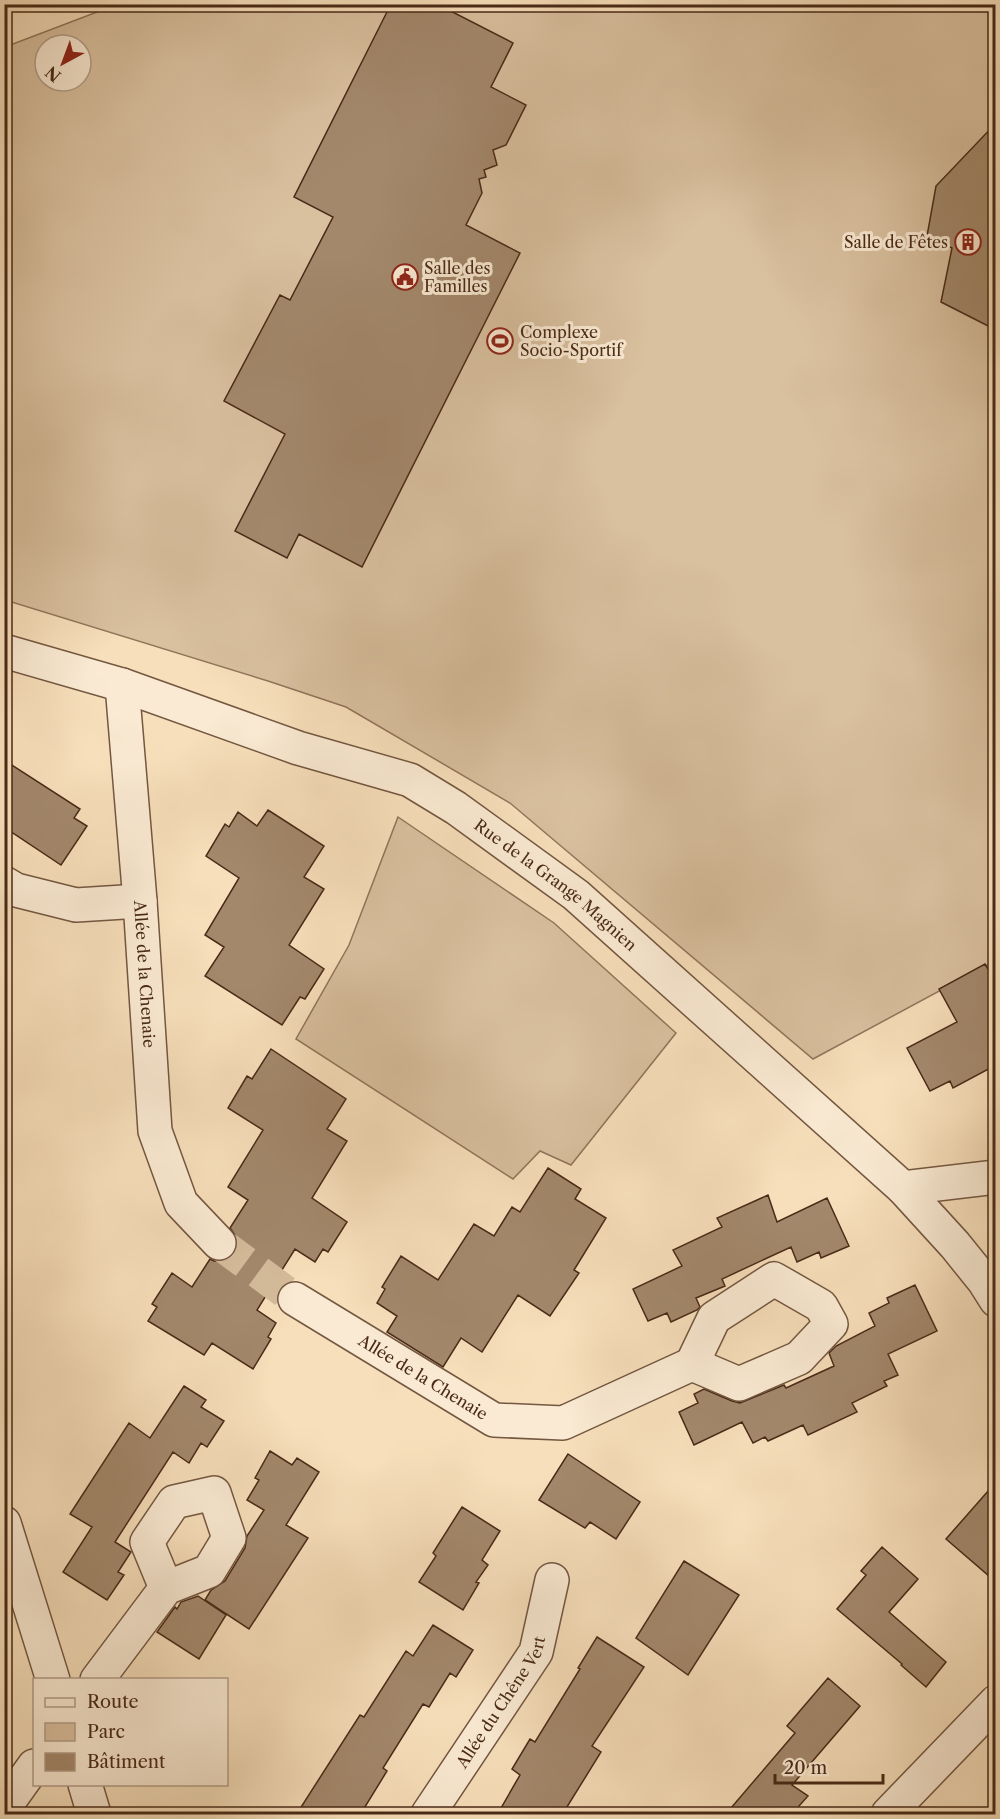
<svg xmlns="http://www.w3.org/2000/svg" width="1000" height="1819" font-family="'Libre Caslon Text',serif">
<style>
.green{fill:#d9c09f;stroke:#91755b;stroke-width:1.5;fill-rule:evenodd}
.building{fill:#a3886c;stroke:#492a17;stroke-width:1.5}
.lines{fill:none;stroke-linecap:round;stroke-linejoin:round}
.street-tunnel{stroke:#d4bb9a;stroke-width:33;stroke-dasharray:33 16;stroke-linecap:butt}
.street-casing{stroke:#745740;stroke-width:36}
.street{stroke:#faead3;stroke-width:33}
.labels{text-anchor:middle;stroke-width:6;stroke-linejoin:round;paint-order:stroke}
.poi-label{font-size:16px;fill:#492a17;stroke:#faead3;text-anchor:start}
.street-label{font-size:16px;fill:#492a17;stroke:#faead3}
</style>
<rect width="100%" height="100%" fill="#f7dfbb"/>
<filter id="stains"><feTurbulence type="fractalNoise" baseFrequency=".00333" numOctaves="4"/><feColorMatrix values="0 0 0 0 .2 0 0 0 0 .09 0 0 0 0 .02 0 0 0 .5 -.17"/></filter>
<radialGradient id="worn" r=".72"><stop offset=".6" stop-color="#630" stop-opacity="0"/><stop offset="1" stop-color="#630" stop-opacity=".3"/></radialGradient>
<!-- green -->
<path class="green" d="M118,4L995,5V961L813,1059L510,803L346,707L268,681L5,600V47ZM45,45H81V81H45Z
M398,817L554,923L676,1033L571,1165L540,1151L513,1179L296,1039L349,945Z"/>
<!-- building -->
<path class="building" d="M391,4H437L513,43L491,87L526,105L506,145L493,150L497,165L484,170L486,177L479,179L482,193L466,225L520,253L362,567L299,534L287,558L235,531L285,434L224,401L280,295L290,300L333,217L294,197Z
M996,123V330L941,302L952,248L927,236L936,186Z
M4,760L80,809L74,818L87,826L61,865L4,827Z
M268,810L324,846L304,877L324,889L289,945L324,969L305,999L300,997L282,1025L205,976L224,947L205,935L239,878L206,856L225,824L229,827L238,812L257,826Z
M985,964L996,983V1065L953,1088L950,1081L930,1091L907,1048L957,1022L939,989Z
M271,1049L346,1099L327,1129L347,1141L312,1198L347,1222L328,1252L323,1249L315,1262L295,1249L257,1310L276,1323L268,1337L271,1339L253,1369L212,1343L204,1355L148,1321L157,1307L152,1304L172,1273L192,1287L210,1259L214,1261H224L232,1256L237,1249V1238L230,1228L248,1200L228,1187L263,1130L228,1108L247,1076L252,1079Z
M548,1168L581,1189L575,1199L606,1218L574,1270L579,1273L550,1316L518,1295L482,1352L461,1338L443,1367L387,1332L397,1316L377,1303L385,1289L382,1287L401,1256L438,1280L474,1224L494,1236L512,1207L520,1212Z
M768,1195L777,1222L827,1198L849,1246L821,1258L819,1252L797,1262L791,1247L722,1279L725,1286L696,1298L700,1307L697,1310L671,1322L667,1313L648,1321L633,1289L682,1266L673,1250L722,1227L717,1218Z
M915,1285L937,1331L888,1354L898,1375L884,1381L887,1386L852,1403L857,1412L808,1435L803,1425L768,1441L765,1437L753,1443L742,1422L694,1445L679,1412L698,1403L694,1394L704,1389L732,1401L740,1403L784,1385L786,1388L834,1366L829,1353L836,1346L875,1326L869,1313L889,1303L887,1298Z
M184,1386L206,1400L201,1407L224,1421L207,1447L201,1443L189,1463L173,1452L115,1542L131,1552L118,1572L124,1575L107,1600L63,1572L92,1527L70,1514L129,1423L150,1438Z
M270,1451L292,1465L297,1458L319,1472L286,1525L308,1538L249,1629L205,1600L211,1590L225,1581L245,1548L247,1536L264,1510L247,1500L259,1480L255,1478Z
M568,1454L640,1502L616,1539L590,1522L585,1528L539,1500Z
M996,1482V1582L946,1539Z
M462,1507L500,1531L482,1560L488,1565L476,1582L479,1583L463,1610L419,1582L436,1556L433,1553Z
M882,1547L918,1579L889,1612L946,1662L926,1687L901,1665L902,1664L837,1609L866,1575L861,1571Z
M684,1561L739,1595L688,1675L636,1638Z
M198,1596L226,1615L199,1659L157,1632L175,1607L177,1609L181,1602Z
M433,1625L473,1650L456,1677L450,1673L429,1707L423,1704L383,1768L387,1771L360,1815H296L360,1715L364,1717L406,1651L413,1656Z
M597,1637L644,1667L592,1746L601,1752L562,1815H497L520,1775L512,1769L530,1739L535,1742L580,1669L578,1668Z
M828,1678L860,1706L792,1785L808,1796L791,1815H725L795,1733L787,1726Z"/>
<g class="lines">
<!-- street-tunnel -->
<path class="street-tunnel" d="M219,1243L295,1299"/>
<!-- street casing -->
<g class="street-casing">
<g id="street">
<path id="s1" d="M4,651L122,685L298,748L410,780L456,808L576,895L903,1188L955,1245L984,1281L996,1300"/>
<path id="s2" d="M122,685L140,901L155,1131L181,1203L219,1243"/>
<path d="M4,883L16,890L76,905L140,901"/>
<path d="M903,1188L996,1177"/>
<path id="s3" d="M295,1299L494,1420L563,1423L692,1364L739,1384L799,1358L831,1324L821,1306L774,1279L714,1318L692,1364"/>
<path d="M4,1523L53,1680"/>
<path d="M97,1680L166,1588L209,1571L229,1538L214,1493L174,1502L147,1542L166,1588"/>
<path d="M85,1784L94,1814"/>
<path d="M4,1808L34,1766"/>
<path id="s4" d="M428,1814L536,1652L552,1580"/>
<path d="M888,1814L996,1702"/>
</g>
</g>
<!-- street -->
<use href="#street" class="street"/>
</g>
<!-- icons -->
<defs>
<g id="building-ring" transform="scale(1.35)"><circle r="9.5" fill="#faead3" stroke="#8f2418" stroke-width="1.5"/><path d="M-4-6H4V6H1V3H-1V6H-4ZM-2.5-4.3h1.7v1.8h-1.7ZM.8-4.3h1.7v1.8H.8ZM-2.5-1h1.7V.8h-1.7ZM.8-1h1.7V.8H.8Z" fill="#8f2418"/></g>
<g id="civic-ring" transform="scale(1.35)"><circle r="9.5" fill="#faead3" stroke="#8f2418" stroke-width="1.5"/><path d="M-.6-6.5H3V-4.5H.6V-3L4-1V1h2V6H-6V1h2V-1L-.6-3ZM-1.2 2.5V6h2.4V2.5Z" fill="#8f2418"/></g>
<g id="stadium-ring" transform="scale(1.35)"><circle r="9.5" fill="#faead3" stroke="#8f2418" stroke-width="1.5"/><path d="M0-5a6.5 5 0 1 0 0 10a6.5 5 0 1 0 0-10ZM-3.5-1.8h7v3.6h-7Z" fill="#8f2418"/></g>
</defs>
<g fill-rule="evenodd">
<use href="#building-ring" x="968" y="242"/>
<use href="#civic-ring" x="405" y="277"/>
<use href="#stadium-ring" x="500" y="341"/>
</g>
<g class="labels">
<!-- poi labels -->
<g class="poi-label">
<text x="948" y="248" text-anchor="end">Salle de Fêtes</text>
<text x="424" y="274">Salle des<tspan x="424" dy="18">Familles</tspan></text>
<text x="520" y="338">Complexe<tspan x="520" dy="18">Socio-Sportif</tspan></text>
</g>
<!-- street labels -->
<g class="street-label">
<text dy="6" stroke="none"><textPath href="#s1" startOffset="606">Rue de la Grange Magnien</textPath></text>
<text dy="6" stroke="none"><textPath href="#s2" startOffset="290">Allée de la Chenaie</textPath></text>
<text dy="6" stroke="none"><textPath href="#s3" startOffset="150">Allée de la Chenaie</textPath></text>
<text dy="6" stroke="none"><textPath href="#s4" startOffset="134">Allée du Chêne Vert</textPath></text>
</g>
</g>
<!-- margin -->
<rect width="1000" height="1819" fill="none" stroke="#f7dfbb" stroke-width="24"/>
<rect x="6" y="6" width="988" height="1807" fill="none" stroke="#492a17" stroke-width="3"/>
<rect x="12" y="12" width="976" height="1795" fill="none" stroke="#492a17" stroke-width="1.5"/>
<!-- legend -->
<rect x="33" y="1678" width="195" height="108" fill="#faead3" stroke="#b39d88" stroke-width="1.5"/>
<rect x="45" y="1698" width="30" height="9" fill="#faead3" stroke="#b39d88" stroke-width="1.5"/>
<text x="87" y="1708" font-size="18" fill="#492a17">Route</text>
<rect x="45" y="1723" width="30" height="18" fill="#d9c09f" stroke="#b39d88" stroke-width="1.5"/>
<text x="87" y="1738" font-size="18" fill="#492a17">Parc</text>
<rect x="45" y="1753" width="30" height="18" fill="#a3886c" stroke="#b39d88" stroke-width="1.5"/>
<text x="87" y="1768" font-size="18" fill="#492a17">Bâtiment</text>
<!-- north arrow -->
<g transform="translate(63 63) rotate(221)"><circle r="28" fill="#faead3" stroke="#b39d88" stroke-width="1.5"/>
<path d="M0-4.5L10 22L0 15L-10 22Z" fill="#8f2418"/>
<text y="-9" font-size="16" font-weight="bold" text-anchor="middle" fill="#492a17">N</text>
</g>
<!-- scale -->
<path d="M775 1774v9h108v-9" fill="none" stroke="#492a17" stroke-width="3"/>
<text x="784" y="1774" font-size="18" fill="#492a17" stroke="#faead3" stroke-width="4.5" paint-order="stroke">20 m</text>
<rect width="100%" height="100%" filter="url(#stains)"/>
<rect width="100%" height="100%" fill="url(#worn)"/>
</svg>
